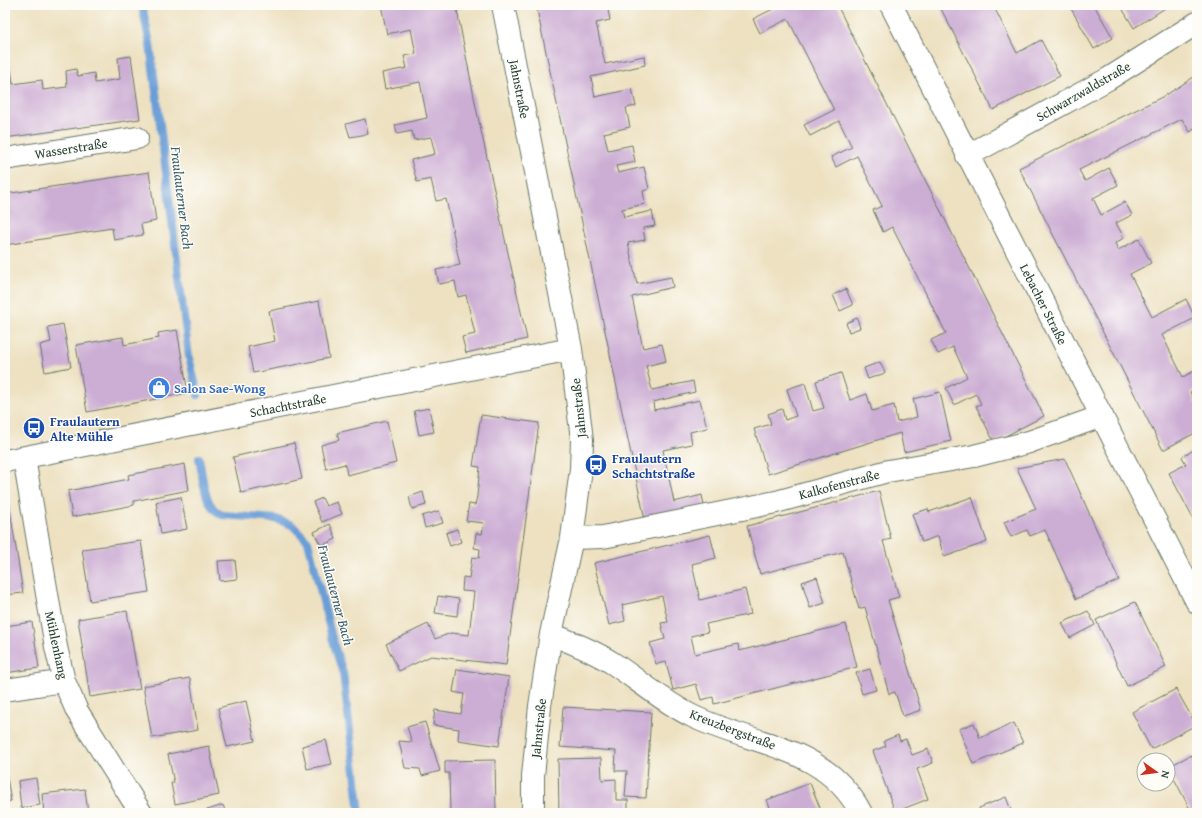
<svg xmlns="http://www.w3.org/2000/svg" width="1202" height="818" font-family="'Gentium Book Plus',serif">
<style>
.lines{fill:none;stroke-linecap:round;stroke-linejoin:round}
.stream{stroke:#6b9ed7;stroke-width:8}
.building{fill:#ccadd4}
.minor-casing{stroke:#677665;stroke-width:24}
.major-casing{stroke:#677665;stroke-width:24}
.minor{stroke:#fff;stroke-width:22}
.major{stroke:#fff;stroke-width:22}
.labels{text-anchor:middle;stroke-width:3;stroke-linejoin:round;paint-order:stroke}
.street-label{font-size:13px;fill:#1f3d34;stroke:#fdfcf7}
.shop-label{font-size:13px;font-weight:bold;fill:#366cbe;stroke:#fdfcf7;text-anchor:start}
.transit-label{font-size:13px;font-weight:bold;fill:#164399;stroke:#fdfcf7;text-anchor:start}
.water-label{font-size:14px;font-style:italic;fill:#3a5f6d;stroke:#fdfcf7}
</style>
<rect width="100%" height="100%" fill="#fdfcf7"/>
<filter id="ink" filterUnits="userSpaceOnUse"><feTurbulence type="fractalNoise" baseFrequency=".025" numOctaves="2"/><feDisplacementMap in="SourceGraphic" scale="8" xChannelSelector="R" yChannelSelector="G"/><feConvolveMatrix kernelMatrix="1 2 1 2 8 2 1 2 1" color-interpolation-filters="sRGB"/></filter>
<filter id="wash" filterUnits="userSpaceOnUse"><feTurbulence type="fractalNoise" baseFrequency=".012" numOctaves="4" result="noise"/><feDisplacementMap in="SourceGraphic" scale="16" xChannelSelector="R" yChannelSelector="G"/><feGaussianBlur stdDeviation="0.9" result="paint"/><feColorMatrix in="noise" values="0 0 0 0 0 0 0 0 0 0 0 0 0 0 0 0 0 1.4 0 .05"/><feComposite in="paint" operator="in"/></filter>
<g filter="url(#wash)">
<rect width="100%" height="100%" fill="#ede1c1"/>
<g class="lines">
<!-- stream -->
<path class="stream" d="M142,5L150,44L189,357L198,395
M199,458C203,476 203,507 222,515L276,519L292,525L308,541L332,638L343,673L360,813"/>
</g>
<g id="blocks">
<!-- building -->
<path class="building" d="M381,5H456L478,117L527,339L466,353L462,337L475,334L466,295L458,297L455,281L439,284L436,270L460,265L446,199L436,201L431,179L417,182L411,160L435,154L431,137L414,140L412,131L397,134L395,125L427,118L420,82L385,89L382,73L407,68L404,56L416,54L411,29L387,34Z
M536,5H607L610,20L596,23L605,64L644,56L645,65L591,77L595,97L632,89L636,106L626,108L630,127L604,133L608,150L632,145L635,162L616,166L618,173L644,167L649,189L643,191L645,204L622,209L624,217L652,211L655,226L643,228L645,240L628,243L637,284L671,277L673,287L632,297L643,348L662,344L666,361L646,366L652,390L693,381L695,392L653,402L654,410L700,400L707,428L690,432L692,444L663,450L674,502L702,495L704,506L645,520Z
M781,5H837L1044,416L994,442L976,406L981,404L976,394L954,405L946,388L967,377L953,347L938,354L931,340L946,333L892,227L883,232L873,210L882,206L857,156L836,167L831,157L852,147L839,121L810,136L804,125L834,110L788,19L760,33L753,19Z
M939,5H1002L995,9L1017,53L1041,40L1060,76L993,110Z
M1069,5H1094L1113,38L1094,49Z
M1120,5H1170L1134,28Z
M131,56L140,119L5,138V71L11,70L13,84L42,80L43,90L67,87L66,71L76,69L78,76L94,73L95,83L120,79L118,58Z
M1197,75V127L1190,132L1182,119L1079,170L1085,181L1109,168L1118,185L1093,198L1101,215L1125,202L1132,215L1116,223L1124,238L1115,243L1118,250L1139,239L1151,263L1130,274L1152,317L1186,299L1195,318L1162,335L1183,377L1194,371L1197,378V388L1190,392L1197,406V432L1163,450L1019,168L1166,95Z
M365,119L368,134L350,137L346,124Z
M149,172L156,221L141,224L143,235L114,240L112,228L5,245V194Z
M846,289L853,305L840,311L833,295Z
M319,301L329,358L253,373L248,347L275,341L269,311Z
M857,318L860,328L849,332L846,323Z
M63,324L71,367L45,372L40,345L51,342L48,327Z
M177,330L188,393L87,412L76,345L123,337L124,345L159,338L158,333Z
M880,362L885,373L868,379L864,368Z
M841,373L850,400L867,394L872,411L894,405L897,422L917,417L913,399L940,392L951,441L904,452L900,433L768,474L754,429L771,424L768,414L782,409L785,420L796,416L787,389L805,383L813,411L824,408L816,381Z
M429,408L434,432L419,435L414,411Z
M481,415L539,423L506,665L431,656L399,671L386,644L428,624L435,639L451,633L469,635L474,592L462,591L463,577L469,578L472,557L479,558L480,549L474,548L476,533L482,534L484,523L466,521L469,504L475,505L477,496L480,467L473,466Z
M387,421L396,463L347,475L345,464L326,469L321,445L339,440L337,433Z
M294,443L302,479L241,493L233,457Z
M1197,448V526L1169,473L1186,464L1182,457Z
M1065,459L1119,580L1076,599L1045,530L1030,536L1027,530L1011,537L1004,522L1036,509L1017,468Z
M185,464L189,490L134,501V505L72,517L68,491L129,479L128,475Z
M879,491L891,539L883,541L899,597L888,600L921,710L903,716L895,692L889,694L865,607L859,609L843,552L760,574L747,526Z
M423,492L426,505L412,509L409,497Z
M5,495L8,497L23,593L5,595Z
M181,497L187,529L161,534L156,502Z
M972,497L987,542L944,557L938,536L922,542L912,514L928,509L929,512Z
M322,498L326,506L337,502L342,514L322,522L313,502Z
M439,511L443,523L425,528L422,516Z
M330,524L336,539L321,546L314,532Z
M457,529L461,542L450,546L446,533Z
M710,535L716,558L692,564L700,600L745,589L751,614L706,624L708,632L691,636L695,654L738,644L739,651L846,624L857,667L714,704L713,697L701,700L696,684L673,690L666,662L656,664L650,643L665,639L661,623L668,622L662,596L622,605L625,621L609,625L594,563Z
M141,541L149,592L90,601L82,549Z
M235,560L237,579L220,581L218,561Z
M817,577L825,603L810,608L802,582Z
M438,596L459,599L457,616L435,613Z
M1135,602L1166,667L1127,686L1096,620Z
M127,611L140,689L90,697L78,619Z
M1088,611L1095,625L1070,638L1062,623Z
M32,622L39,668L5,673V626Z
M457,669L509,677L499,746L458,740L459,729L433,725L435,710L461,714L464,694L453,692Z
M870,669L876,690L862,694L856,673Z
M190,678L198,730L152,738L143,686Z
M1176,689L1196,725L1151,749L1132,712Z
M246,701L255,741L227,747L218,708Z
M563,707L651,712L646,798L625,797L627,771H615L616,751L560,747Z
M425,722L440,771L422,776L420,769L405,768L399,741L412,742L407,727Z
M974,723L980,738L1014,723L1023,743L973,764L959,729Z
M898,735L900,741L906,739L912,755L928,749L933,763L917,769L928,799L895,812L873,751L886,746L884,741Z
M326,740L332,764L307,769L302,746Z
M209,746L219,795L175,804L171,783H174L168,754Z
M1191,755L1194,759L1197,758V813H1192L1168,767Z
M601,758L602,780L616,779V800H628V813H559L558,759Z
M495,760L496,813H450L449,773H445V761Z
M5,766L11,801L5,802Z
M36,778L40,805L21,808L18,781Z
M810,783L822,813H772L767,800Z
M85,789L88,813H44L42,794Z
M1006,797L1012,813H980L979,808Z
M223,805L226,813H198Z"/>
</g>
</g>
<g filter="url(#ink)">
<use href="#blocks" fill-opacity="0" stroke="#677665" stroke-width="1"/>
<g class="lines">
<!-- minor casing -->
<g class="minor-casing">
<path id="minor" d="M503,5L571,349L582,440L581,469L572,538L551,634L540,706L533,776V813
M967,156L1108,79L1197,23
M5,159L137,138
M24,458L56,647L64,681L77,711L141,813
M5,461L571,349
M572,538L603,537L776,502L888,471L974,456L1029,442L1102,416
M551,634C573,643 594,651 614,664C638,680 667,704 692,716C753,746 826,745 861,813
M5,690L64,681"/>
</g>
<!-- major casing -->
<g class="major-casing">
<path id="major" d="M891,5L1197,602"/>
</g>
<!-- minor -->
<use href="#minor" class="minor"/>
<!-- major -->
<use href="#major" class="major"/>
</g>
</g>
<!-- icons -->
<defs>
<g id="shop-disc" transform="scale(1.15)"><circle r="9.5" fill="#3f7fe0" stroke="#fdfcf7"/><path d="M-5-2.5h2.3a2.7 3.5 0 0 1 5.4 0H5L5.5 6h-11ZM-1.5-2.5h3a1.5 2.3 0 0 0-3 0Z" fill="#fff"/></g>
<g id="bus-disc" transform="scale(1.15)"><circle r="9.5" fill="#1a4fb4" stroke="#fdfcf7"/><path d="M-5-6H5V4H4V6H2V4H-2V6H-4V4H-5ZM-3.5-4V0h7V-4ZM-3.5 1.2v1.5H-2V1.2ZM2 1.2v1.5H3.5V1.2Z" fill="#fff"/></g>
</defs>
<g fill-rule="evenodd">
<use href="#shop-disc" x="159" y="388"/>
<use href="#bus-disc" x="34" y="428"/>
<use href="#bus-disc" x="596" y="465"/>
</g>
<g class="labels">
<!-- street labels -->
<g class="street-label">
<text transform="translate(520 89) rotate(79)" y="5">Jahnstraße</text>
<text transform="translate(1083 91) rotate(-30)" y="5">Schwarzwaldstraße</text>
<text transform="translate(71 148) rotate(-9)" y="5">Wasserstraße</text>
<text transform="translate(1044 304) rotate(63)" y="5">Lebacher Straße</text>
<text transform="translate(288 405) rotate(-11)" y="5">Schachtstraße</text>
<text transform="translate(578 408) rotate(-96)" y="5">Jahnstraße</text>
<text transform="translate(839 484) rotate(-15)" y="5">Kalkofenstraße</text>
<text transform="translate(57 645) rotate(78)" y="5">Mühlenhang</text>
<text transform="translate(538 728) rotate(-84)" y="5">Jahnstraße</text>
<text transform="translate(733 729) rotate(21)" y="5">Kreuzbergstraße</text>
</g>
<!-- shop labels -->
<g class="shop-label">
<text x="174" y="393">Salon Sae-Wong</text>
</g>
<!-- transit labels -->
<g class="transit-label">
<text x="50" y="426">Fraulautern<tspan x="50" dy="15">Alte Mühle</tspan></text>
<text x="612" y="463">Fraulautern<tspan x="612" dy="15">Schachtstraße</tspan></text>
</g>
<!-- water labels -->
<g class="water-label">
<text transform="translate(182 198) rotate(83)" y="5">Fraulauterner Bach</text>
<text transform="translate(336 595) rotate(75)" y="5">Fraulauterner Bach</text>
</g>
</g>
<!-- margin -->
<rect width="1202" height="818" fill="none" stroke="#fdfcf7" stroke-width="20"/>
<!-- north arrow -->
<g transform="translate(1156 772) rotate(104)"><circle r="19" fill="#fdfcf7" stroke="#a4b0a9"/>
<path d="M0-3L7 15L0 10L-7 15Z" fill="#c8321e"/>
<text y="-6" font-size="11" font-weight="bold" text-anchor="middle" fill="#1f3d34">N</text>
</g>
</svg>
